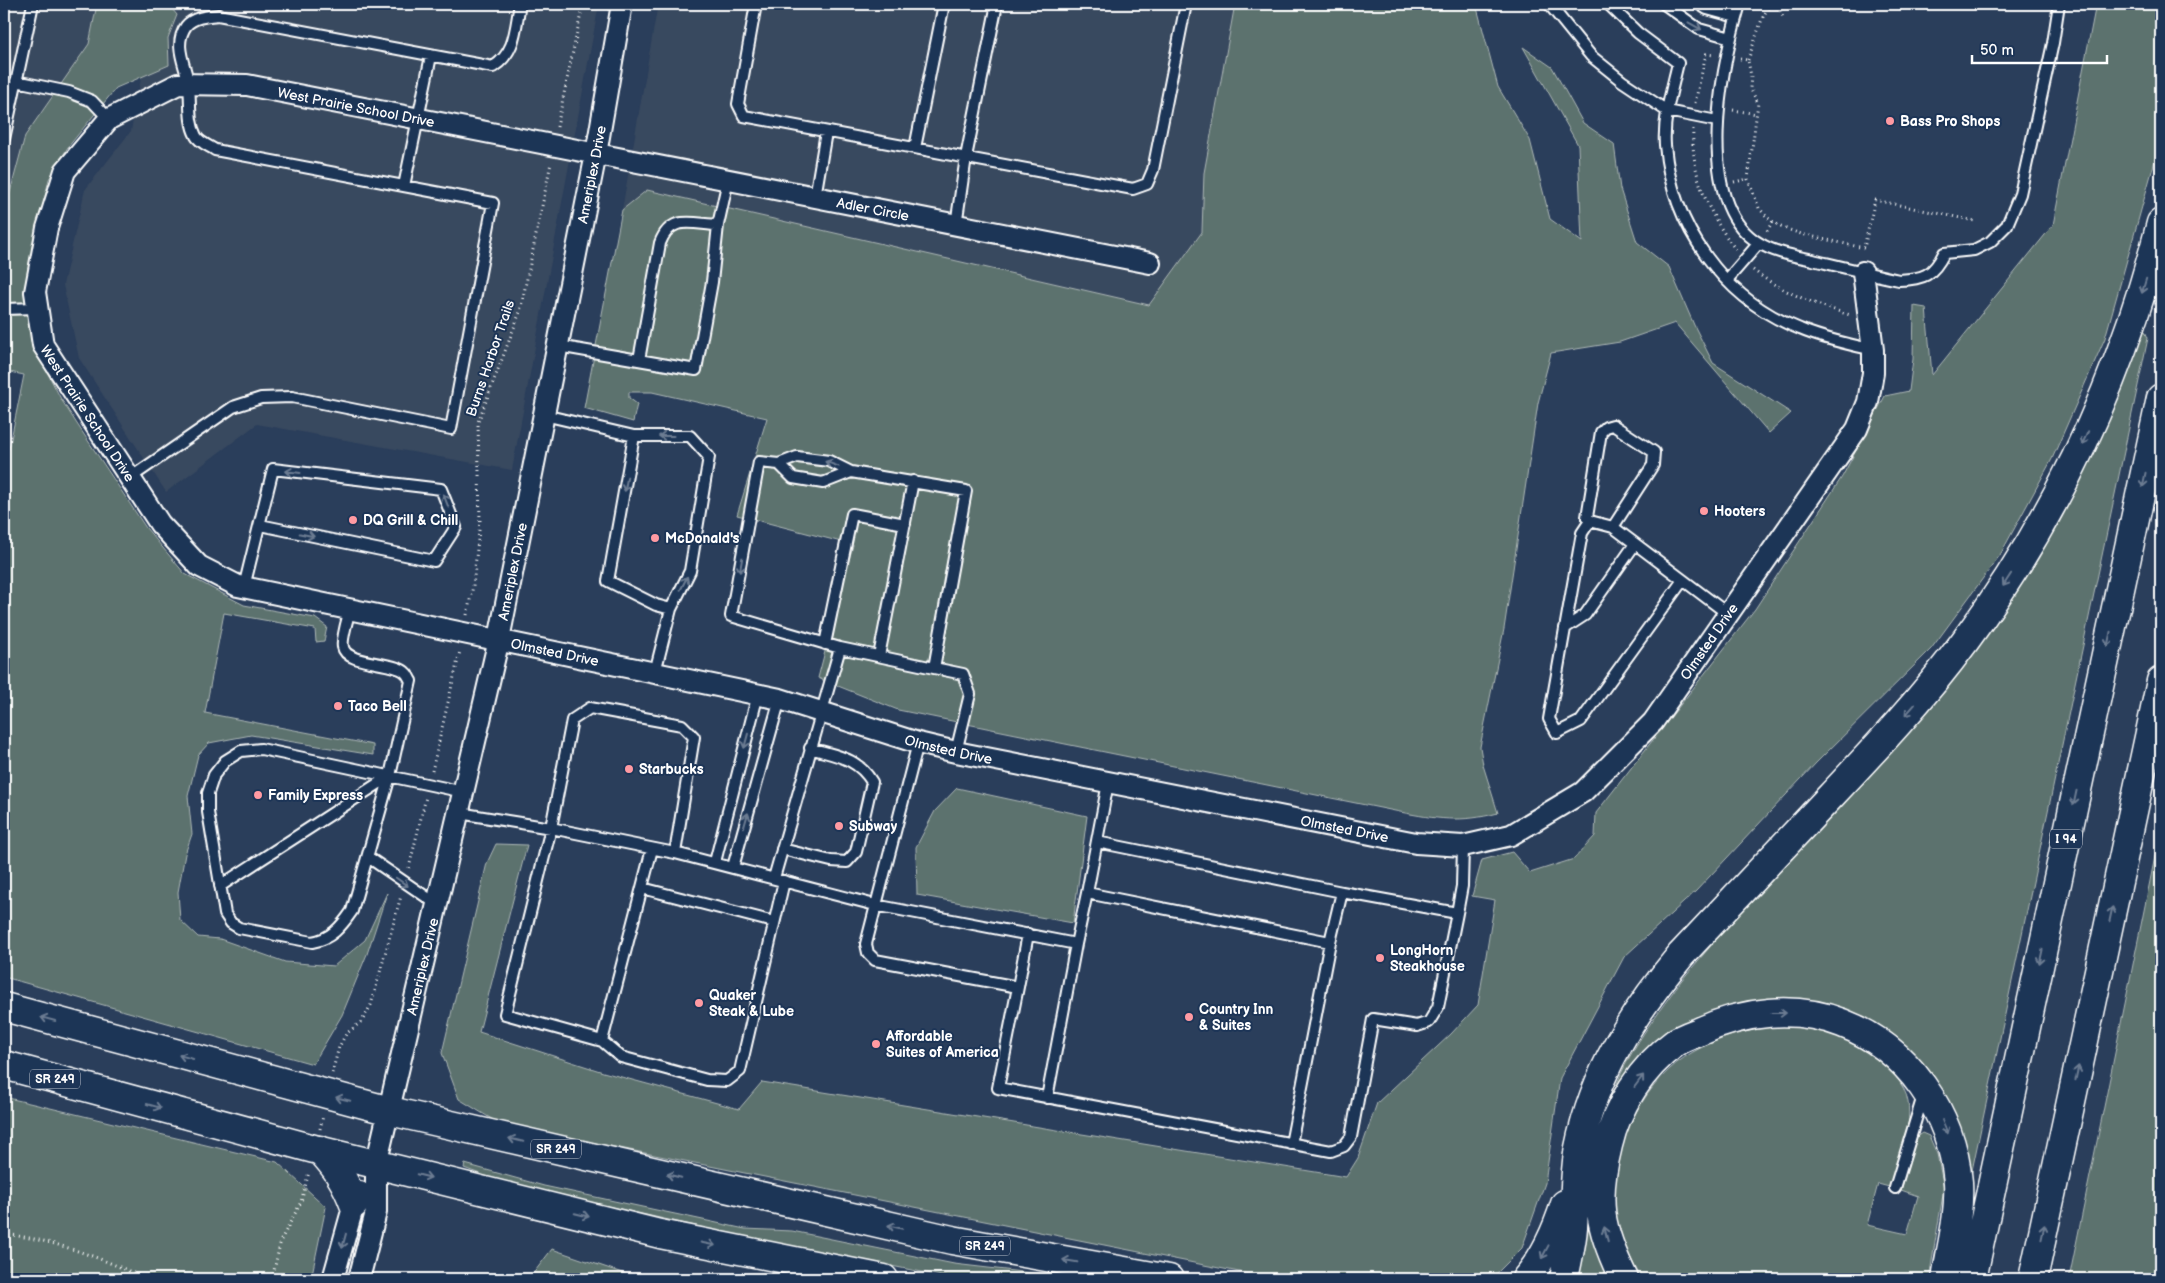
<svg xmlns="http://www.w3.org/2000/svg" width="2165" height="1283" font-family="'Balsamiq Sans',sans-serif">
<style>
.built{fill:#39495f}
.green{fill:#5c726e;stroke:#aeb8b6}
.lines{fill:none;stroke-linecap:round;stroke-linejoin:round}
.service-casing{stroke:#fff;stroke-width:14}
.minor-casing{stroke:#fff;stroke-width:24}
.primary-casing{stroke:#fff;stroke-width:31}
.motorway-casing{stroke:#fff;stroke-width:31}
.path{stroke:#fff;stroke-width:3;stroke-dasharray:1 4;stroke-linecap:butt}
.service{stroke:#1d3557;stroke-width:10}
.minor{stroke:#1d3557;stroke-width:20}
.primary{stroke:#1d3557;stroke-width:28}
.motorway{stroke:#1d3557;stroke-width:28}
.oneway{stroke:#6c7c92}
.poi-dot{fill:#ff9aa2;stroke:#1d3557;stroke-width:2}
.labels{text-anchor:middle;stroke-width:4;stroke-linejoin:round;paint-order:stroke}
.shield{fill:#1d3557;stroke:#bbc2cd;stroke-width:1}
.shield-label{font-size:12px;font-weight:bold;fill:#fff}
.street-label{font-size:14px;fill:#fff;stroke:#1d3557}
.poi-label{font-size:14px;font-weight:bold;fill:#fff;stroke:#1d3557;text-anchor:start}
</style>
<rect width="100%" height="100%" fill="#2a3e5b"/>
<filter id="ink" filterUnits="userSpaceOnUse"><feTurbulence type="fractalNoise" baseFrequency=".02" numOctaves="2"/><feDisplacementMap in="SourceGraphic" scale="10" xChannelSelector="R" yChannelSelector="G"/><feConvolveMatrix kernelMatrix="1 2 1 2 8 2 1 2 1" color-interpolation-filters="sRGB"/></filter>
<g filter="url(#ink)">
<!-- built -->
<path class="built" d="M4,4H97L89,44L25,136L4,215Z
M155,4H599L512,470L257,424L166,492L79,358L63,285L85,190L131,131Z
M658,4H1235L1204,173L1202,232L1149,305L647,190L622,210Z"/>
<!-- green -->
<path class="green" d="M97,4H168L177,15L168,38L169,65L116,88L68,147L49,179L31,258L32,343L61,399L77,424L146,528L185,574L244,605L315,618L327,627L324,641L316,642L315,629L224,613L205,713L373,745V755L251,735L209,743L198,755L188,796L192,834L185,854L178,892L180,920L198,937L220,939L285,962L334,966L365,940L387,893L367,954L342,1015L313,1064L4,977V449H9L24,375L5,371L4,367V215L25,136L89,44Z
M1235,4H1476L1498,87L1530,140L1550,219L1582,242L1578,145L1523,47L1552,67L1583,123L1614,144L1620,189L1637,242L1669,267L1694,325L1713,363L1791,413L1769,433L1675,323L1620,342L1551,353L1538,403L1504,629L1480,747L1483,765L1498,813C1461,823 1436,819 1400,812L898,710L818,678L853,545L737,515L767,418L652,392H629V398L637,404L633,422L584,408L622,210L647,190L1149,305L1202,232L1204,173Z
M2096,4H2161V139L2105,338L2052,459L2000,555L1931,649L1816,763L1696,891L1624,957L1560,1078L1545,1183L1522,1248L1491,1279H1274L500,1124L459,1099L442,1053L487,863L496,844L527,845L479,1032L603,1072L739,1109L762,1082L1346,1177L1358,1158L1377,1103L1451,1034L1478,1005L1495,900L1472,896L1482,860L1512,852L1530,873L1574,859L1595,836L1596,813L1755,609L1842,477L1885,396L1909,391L1913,359L1914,306L1926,308L1932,375L2053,225Z
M2145,331L2148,338L1970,1180L1964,1137L1950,1104L1928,1070L1894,1039L1742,1005L1609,1108C1621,1060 1652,1021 1681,981L2018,583L2060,519L2126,373L2139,334Z
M957,788L1087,816L1073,923L917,895L916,847L935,811Z
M2161,827V1279H2069Z
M1772,1026C1784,1026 1798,1025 1810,1027C1844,1032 1902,1065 1908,1102C1912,1131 1900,1161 1893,1188L1878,1184L1867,1225L1907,1234L1918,1196L1901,1190L1916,1137L1922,1133L1929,1136L1937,1154L1944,1188L1929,1279H1642C1628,1256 1613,1221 1613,1193C1614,1140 1646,1079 1693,1052C1719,1037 1743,1032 1772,1026Z
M4,1097L277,1162L326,1207L311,1279H4Z
M465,1164L544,1186L745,1229L792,1231L954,1264L1082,1279H957L740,1236L504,1183L464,1168Z
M1587,1195L1613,1279H1573Z
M552,1249L631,1276L639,1279H529Z"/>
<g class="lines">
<!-- service casing -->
<g class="service-casing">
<path id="service" d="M756,4L738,104L744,116L1133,189L1147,184L1153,170L1186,4
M1549,4L1591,56L1622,81L1667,111L1717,121
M1608,4L1638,33L1678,63C1672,89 1663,118 1665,145C1672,226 1724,300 1800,329C1823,339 1849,344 1873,350
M1664,4L1699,29L1731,38
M1699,4L1707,9L1736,17
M1740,4C1722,65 1692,203 1759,243C1775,253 1795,256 1813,260C1842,267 1870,274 1899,280C1923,279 1933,276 1944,253L1974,250L1990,242L2007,225L2020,194L2053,43L2059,4
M16,81L69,92L92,101L109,119
M4,139L33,4
M915,148L944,4
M404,186L431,56
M815,197L826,132
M956,225L966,157L997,4
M1727,280L1759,243
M4,309L37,308
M558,346L696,370L712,282L718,225L728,180
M639,360L660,243C671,214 692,224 718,225
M544,415L634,436H690L709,457L690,571L671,609L656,605L608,581L634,436
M779,464L793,478L823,483L851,472
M130,478L233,407L261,398L292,397L451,429L493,203L215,150C209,146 199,142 196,136C188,121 191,104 189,87C187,67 172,46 186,26C193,17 208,16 218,15L493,67C516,52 515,29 520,4
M1590,521L1587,517L1601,432L1606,427L1613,425L1654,452L1653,465L1613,527
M1683,580L1581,721L1557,733L1549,719L1582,533L1590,521L1613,527L1728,614
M244,587L273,469L441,489L456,527L434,561L260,525
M350,609C348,618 341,639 343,647C346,665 393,661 405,672C408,674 409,678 411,681L390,776L352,911C341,927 331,939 312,942L239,928L231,923L225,914L208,812V793L214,775L225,761L241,751L261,749C329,763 396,778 464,792
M1565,628L1585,615L1635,544
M825,644L852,514L905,524
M879,656L913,481
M934,668L963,674L970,694L956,752
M655,672L671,609
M918,743L866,944L868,953L875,960L1018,987L1028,934
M1108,783L1087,893L1330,942L1342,892L1457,913L1462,886L1463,846
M459,813L551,828L675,853L875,905L1076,944L1087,893
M1097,842L1342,892
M782,849L831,861L847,862L856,852L872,782C857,757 836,756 810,748
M675,853L694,737L682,725L590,708L572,720L551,828L505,1014L602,1041L621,1057L707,1080L727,1081L740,1071L784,881
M368,857L438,905
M715,862L758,694
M733,867L780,699
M774,878L840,648L731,616L759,462L779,464L797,457L829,461L851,472L966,491L934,668L840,648
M220,886L390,776
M642,888L774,922
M1018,987L998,1088L1331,1151L1344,1146L1351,1137L1373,1019L1417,1026L1429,1022L1438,1007L1457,913
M602,1041L652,849
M1047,1098L1076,944
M1291,1144L1330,942
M1895,1188L1923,1096"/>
</g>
<!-- minor casing -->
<g class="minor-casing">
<g id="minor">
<path id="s1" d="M1150,263L247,85L178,84L109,119L65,171L47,228L35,292L43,345L160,524L199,566L238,586L780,699L918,743L956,752L1416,843L1463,846L1511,835L1583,792L1653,722L1857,429L1868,402L1873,373V350L1863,272"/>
<path d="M333,1279L354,1204L360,1192"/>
<path id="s2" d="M359,1279L376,1212V1165L499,639L596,154L622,4"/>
</g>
</g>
<!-- primary casing -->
<g class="primary-casing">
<path id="primary" d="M4,1007L390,1111L952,1240L1169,1279
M4,1065L314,1149L660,1234L884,1279
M320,1150C336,1167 346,1182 354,1204"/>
</g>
<!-- motorway casing -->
<g class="motorway-casing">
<path id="motorway" d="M1526,1279C1545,1257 1556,1232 1565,1204
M1564,1279C1567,1262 1572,1244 1573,1227C1575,1200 1574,1174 1579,1148C1594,1073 1633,1013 1681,955C1730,903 1779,851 1828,799C1876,748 1924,697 1965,641C2058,515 2123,373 2161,223
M1624,1279C1599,1228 1594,1201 1608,1145C1617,1106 1642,1067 1675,1043C1682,1038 1691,1035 1699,1032C1743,1011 1795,1005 1842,1023C1908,1048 1952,1113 1958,1182C1960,1215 1951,1247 1946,1279
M1972,1279L2161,398
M2033,1279L2161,681"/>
</g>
<!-- path -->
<path class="path" d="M1773,4L1780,10L1784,20
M1740,59L1748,60L1751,76L1750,88L1758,103L1748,179L1759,208L1768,218L1781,227L1801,234L1864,248L1875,200L1975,221
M1748,60L1762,19L1770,4
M1695,103L1706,54L1714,55
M1733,110L1757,114
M557,127L583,4
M1693,129C1691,176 1708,213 1736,250
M1734,182L1748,179
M1767,231L1773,221
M1753,270C1783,293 1815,304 1850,315
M467,615L473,586L480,521L478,422L520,312L551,163
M432,771L460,651
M409,868L426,797
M332,1073L339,1047L346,1034L362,1021L371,1005L401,896
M320,1129L323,1116
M4,1234C55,1240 101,1258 147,1279
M272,1279L281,1240L301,1202L309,1172"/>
<!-- service -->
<use href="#service" class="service"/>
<!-- minor -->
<use href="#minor" class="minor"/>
<!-- primary -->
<use href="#primary" class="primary"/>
<!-- motorway -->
<use href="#motorway" class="motorway"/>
</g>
<!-- one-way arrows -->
<defs><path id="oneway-shaft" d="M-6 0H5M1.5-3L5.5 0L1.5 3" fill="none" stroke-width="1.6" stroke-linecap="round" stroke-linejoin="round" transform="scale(1.25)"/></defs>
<g class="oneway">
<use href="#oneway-shaft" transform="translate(1695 26) rotate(29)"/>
<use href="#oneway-shaft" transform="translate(2144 286) rotate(107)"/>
<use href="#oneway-shaft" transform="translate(666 436) rotate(-180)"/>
<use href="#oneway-shaft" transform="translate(2085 438) rotate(115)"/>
<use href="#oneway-shaft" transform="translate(832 464) rotate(-160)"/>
<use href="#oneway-shaft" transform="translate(293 472) rotate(-173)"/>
<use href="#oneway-shaft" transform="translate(2144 480) rotate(102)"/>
<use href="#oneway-shaft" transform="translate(626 484) rotate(100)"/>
<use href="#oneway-shaft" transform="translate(446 501) rotate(-111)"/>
<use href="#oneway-shaft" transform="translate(307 535) rotate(12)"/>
<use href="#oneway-shaft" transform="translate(741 565) rotate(100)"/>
<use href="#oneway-shaft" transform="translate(2007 580) rotate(123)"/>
<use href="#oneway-shaft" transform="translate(684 583) rotate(-63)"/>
<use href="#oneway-shaft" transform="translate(2109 639) rotate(102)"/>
<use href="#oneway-shaft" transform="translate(1910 710) rotate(131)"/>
<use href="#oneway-shaft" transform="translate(746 741) rotate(105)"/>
<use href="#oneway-shaft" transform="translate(2075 798) rotate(102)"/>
<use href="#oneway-shaft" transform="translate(746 820) rotate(-74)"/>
<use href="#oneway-shaft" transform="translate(402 882) rotate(35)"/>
<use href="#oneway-shaft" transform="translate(2111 914) rotate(-78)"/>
<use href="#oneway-shaft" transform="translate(2041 957) rotate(102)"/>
<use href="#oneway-shaft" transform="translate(1779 1013)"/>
<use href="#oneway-shaft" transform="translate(48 1019) rotate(-165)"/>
<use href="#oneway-shaft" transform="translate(186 1057) rotate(-165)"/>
<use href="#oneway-shaft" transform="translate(2077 1073) rotate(-78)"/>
<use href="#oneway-shaft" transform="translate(1639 1081) rotate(-53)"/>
<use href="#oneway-shaft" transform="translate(343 1099) rotate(-166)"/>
<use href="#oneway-shaft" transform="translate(154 1106) rotate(15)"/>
<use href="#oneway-shaft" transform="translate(1945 1127) rotate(67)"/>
<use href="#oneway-shaft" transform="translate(516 1140) rotate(-167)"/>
<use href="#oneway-shaft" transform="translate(424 1176) rotate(14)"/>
<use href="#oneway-shaft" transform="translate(674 1176) rotate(-167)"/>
<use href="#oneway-shaft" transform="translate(582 1215) rotate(14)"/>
<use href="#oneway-shaft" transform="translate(895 1227) rotate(-167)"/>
<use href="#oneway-shaft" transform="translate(2043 1232) rotate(-78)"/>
<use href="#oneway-shaft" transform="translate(1606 1234) rotate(-104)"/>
<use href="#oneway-shaft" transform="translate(344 1241) rotate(105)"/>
<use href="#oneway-shaft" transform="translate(708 1244) rotate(11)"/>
<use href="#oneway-shaft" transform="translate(1545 1252) rotate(118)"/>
<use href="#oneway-shaft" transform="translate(1070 1261) rotate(-170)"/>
</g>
</g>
<!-- markers -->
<g class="poi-dot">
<circle cx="1890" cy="121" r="5"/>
<circle cx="1704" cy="511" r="5"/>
<circle cx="353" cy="520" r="5"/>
<circle cx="655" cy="538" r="5"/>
<circle cx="338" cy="706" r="5"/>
<circle cx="629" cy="769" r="5"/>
<circle cx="258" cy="795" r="5"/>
<circle cx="839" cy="826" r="5"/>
<circle cx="1380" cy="958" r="5"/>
<circle cx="699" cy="1003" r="5"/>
<circle cx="1189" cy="1017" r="5"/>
<circle cx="876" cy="1044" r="5"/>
</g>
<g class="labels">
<!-- shield labels -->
<g class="shield">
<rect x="2050" y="829.5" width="32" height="19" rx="4"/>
<rect x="30" y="1069.5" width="50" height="19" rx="4"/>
<rect x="531" y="1139.5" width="50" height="19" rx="4"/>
<rect x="960" y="1236.5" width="50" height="19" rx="4"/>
</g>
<g class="shield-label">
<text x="2066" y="843">I 94</text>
<text x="55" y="1083">SR 249</text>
<text x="556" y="1153">SR 249</text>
<text x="985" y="1250">SR 249</text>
</g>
<!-- street labels -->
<g class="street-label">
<text transform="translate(356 107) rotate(11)" y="5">West Prairie School Drive</text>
<text dy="5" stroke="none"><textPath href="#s2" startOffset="1130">Ameriplex Drive</textPath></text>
<text transform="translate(873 209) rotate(11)" y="5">Adler Circle</text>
<text transform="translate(490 358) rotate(-71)" y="5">Burns Harbor Trails</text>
<text dy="5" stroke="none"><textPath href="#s1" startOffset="1395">West Prairie School Drive</textPath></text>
<text dy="5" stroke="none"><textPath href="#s2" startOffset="725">Ameriplex Drive</textPath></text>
<text dy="5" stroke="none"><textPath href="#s1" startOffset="3212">Olmsted Drive</textPath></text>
<text dy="5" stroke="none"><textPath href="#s1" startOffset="1952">Olmsted Drive</textPath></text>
<text dy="5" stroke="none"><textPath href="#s1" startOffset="2358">Olmsted Drive</textPath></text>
<text dy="5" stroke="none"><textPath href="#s1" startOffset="2762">Olmsted Drive</textPath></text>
<text dy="5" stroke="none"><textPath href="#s2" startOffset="320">Ameriplex Drive</textPath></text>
</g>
<!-- poi labels -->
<g class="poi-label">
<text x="1900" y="126">Bass Pro Shops</text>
<text x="1714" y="516">Hooters</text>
<text x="363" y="525">DQ Grill &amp; Chill</text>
<text x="665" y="543">McDonald's</text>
<text x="348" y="711">Taco Bell</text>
<text x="639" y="774">Starbucks</text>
<text x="268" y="800">Family Express</text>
<text x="849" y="831">Subway</text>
<text x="1390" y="955">LongHorn<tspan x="1390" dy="16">Steakhouse</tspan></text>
<text x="709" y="1000">Quaker<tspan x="709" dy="16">Steak &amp; Lube</tspan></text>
<text x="1199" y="1014">Country Inn<tspan x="1199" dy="16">&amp; Suites</tspan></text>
<text x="886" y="1041">Affordable<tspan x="886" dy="16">Suites of America</tspan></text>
</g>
</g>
<!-- margin -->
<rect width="2165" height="1283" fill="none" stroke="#1d3557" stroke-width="20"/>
<rect x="10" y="10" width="2145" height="1263" fill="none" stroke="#fff" stroke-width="2" filter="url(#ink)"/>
<!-- scale -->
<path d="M1972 55v8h135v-8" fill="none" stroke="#ffffff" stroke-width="2.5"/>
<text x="1980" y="55" font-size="15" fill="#ffffff" stroke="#1d3557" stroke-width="4" paint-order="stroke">50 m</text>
</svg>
